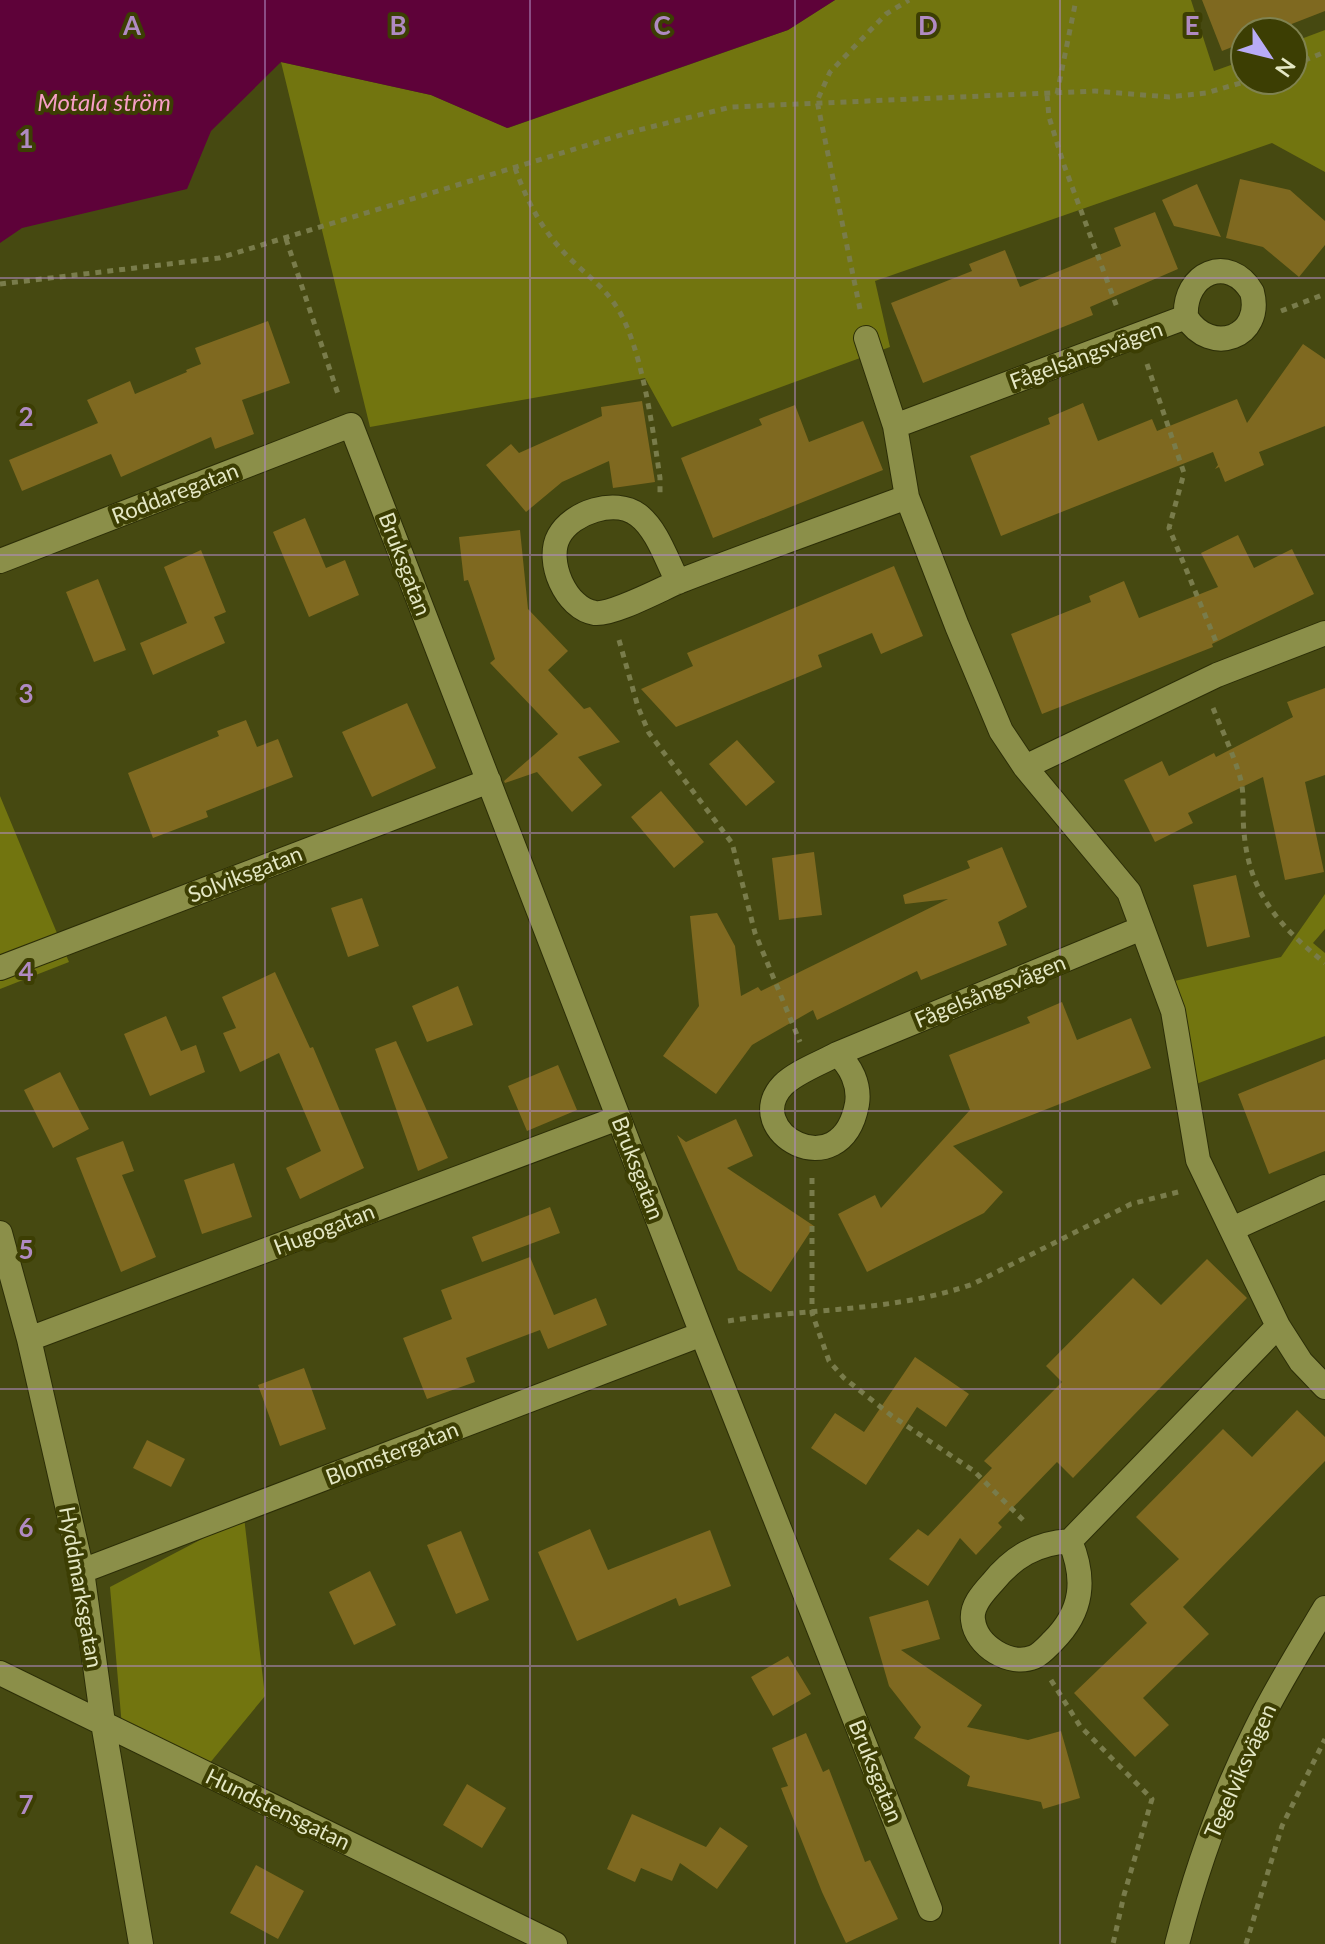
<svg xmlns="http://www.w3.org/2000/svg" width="1325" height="1944" font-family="Lato,sans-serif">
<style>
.green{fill:#72750f}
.water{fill:#5e0239}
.building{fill:#7f6920}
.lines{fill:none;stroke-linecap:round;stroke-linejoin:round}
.street-casing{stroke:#2c2e07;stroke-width:26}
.path{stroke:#797c4b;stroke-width:5;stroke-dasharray:6 6;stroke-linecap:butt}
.street{stroke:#8b8f49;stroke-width:24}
.grid{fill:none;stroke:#b08ac2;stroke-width:2;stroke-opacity:0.55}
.labels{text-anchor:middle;stroke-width:8;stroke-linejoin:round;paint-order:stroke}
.street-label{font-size:22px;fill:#e4e7c4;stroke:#3c3e03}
.water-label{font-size:24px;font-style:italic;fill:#f79ec6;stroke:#3c3e03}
.grid-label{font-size:26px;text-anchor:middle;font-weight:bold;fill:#b08ac2;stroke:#3c3e03;stroke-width:8;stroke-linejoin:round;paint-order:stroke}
</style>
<rect width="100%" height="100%" fill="#464911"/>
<!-- green -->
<path class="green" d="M835,0H1191L1214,71L1245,60V80H1293V42L1325,30V172L1272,143L875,281L890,347L672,427L645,378L370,427L281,62L431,95L508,128L788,30Z
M0,796L69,962L0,989Z
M1325,894V929L1313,943L1325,953V1036L1188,1087L1170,982L1281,957Z
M244,1517L265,1696L204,1770L122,1727L110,1587Z"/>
<!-- water -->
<path class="water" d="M0,0H835L788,30L507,128L431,95L281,62L211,131L187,189L22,228L0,243Z"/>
<!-- building -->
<path class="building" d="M1202,0H1325V11L1271,32H1245V42L1222,51Z
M1240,179L1290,190L1325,221V245L1299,277L1263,247L1226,238Z
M1197,184L1221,237L1174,226L1162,200Z
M1155,212L1178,269L1090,307L1093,315L923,383L891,303L972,271L969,264L1005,250L1020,287L1121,246L1114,228Z
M268,321L290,383L242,400L254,434L215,449L211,437L121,477L111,454L22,491L9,460L98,423L87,400L130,381L135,394L187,372L186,370L201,364L195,348Z
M1303,344L1325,359V426L1259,452L1264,465L1225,482L1219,467L1215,469L1218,465L1213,452L1001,536L970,456L1050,424L1048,418L1083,403L1098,441L1152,419L1157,431L1237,399L1247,423Z
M642,401L655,482L613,488L609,461L562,482L526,512L486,465L511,444L519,453L602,416L601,407Z
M795,405L809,442L863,421L883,470L713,538L681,458L762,425L759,419Z
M305,518L326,568L345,560L359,595L309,617L273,532Z
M520,530L528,609L568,651L548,670L584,709L590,707L620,742L578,757L602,785L572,812L537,772L505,783L504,781L558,734L490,663L495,659L468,580L464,581L459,537Z
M1238,535L1254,568L1292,549L1314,594L1212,644L1213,647L1042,714L1011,634L1091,602L1089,596L1124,581L1139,618L1218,587L1201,553Z
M201,550L226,612L214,617L225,643L153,675L140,643L187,623L164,567Z
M894,566L923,636L881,654L872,633L818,655L822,667L676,727L641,689L693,666L687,653Z
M98,579L126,650L94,662L66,592Z
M1325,688V775L1305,782L1324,872L1285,880L1263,777L1188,813L1193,823L1155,842L1124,780L1162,761L1169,776L1214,753L1216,757L1293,717L1287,702Z
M407,703L436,768L372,797L342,732Z
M246,720L257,747L278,739L293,777L206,811L208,817L153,838L128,773L219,736L217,731Z
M737,740L775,782L746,806L709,764Z
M661,791L704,842L674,868L631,817Z
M1002,847L1027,907L998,922L1007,945L921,980L917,971L817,1020L813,1010L752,1045L716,1094L663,1056L699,1006L690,916L717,913L735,946L741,996L758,987L761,991L948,899L905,904L903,895L970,868L967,861Z
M814,852L822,915L779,920L772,858Z
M1236,875L1250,937L1207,947L1193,885Z
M362,898L379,946L348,957L331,908Z
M275,972L310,1048L313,1047L364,1168L300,1199L286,1168L321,1151L279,1053L240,1072L223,1033L236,1028L222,997Z
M458,986L473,1025L427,1042L412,1006Z
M1062,1002L1077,1040L1131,1018L1151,1068L953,1146L1003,1192L984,1213L867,1272L838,1214L875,1195L881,1208L970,1110L949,1055L1030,1023L1027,1017Z
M166,1016L181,1051L196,1045L205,1072L150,1096L124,1034Z
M396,1041L448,1158L418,1171L375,1049Z
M1325,1059V1151L1269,1174L1238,1094Z
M558,1065L577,1110L527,1131L508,1086Z
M60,1072L89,1129L53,1148L24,1090Z
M736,1119L753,1156L727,1168L814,1226L771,1292L738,1270L677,1135L686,1142Z
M123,1141L134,1171L122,1175L156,1257L121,1272L76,1158Z
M234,1163L252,1217L202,1234L184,1180Z
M550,1207L560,1233L482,1262L472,1237Z
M530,1257L554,1315L596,1298L607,1325L548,1349L540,1330L466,1358L475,1382L427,1399L403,1338L452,1319L441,1290Z
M1207,1259L1247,1298L1073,1478L1057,1462L998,1523L1002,1527L976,1555L960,1538L928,1586L889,1559L918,1529L928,1536L992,1468L984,1461L1062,1382L1046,1366L1133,1278L1161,1305Z
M915,1357L969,1394L946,1427L917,1407L866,1485L811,1448L835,1413L864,1432Z
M304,1368L326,1429L280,1446L258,1385Z
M1297,1410L1325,1437V1461L1183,1607L1209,1634L1143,1698L1169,1725L1135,1757L1074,1693L1147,1623L1130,1604L1179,1559L1136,1517L1223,1429L1252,1457Z
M147,1440L185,1459L171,1487L133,1468Z
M590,1529L608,1570L710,1530L731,1586L679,1606L676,1598L577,1641L538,1552Z
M461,1531L489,1600L456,1614L427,1545Z
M370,1571L396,1625L354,1645L329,1592Z
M928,1600L940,1639L901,1650L982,1705L967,1727L1028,1740L1061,1731L1080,1798L1043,1809L1041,1802L967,1786L970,1776L914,1738L921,1727L889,1686L869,1617Z
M788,1656L811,1694L773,1716L751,1677Z
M806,1733L823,1772L829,1769L865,1862L870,1860L898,1919L846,1943L822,1892L781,1788L788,1786L772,1748Z
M467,1784L506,1808L482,1848L443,1825Z
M632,1814L706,1847L720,1827L748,1846L717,1889L680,1863L672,1881L641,1868L635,1882L607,1869Z
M256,1865L304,1891L278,1939L230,1913Z"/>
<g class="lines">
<!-- street casing -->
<g class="street-casing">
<path id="street" d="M866,338L895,426L907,497L957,626L1001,731L1025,767L1129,892L1173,1011L1198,1160L1278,1326L1301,1362L1325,1387
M895,426L1186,317C1183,273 1229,253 1252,292C1264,337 1211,357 1186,317
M0,561L351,425L702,1334L930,1909
M678,582C667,561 657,529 638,515C615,498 572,512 559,536C545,561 566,609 595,613C613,615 661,589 680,581C755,552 831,525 907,497
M1025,767L1217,675L1325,633
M0,968L489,781
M837,1054L1142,928
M837,1054C851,1066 860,1085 857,1104C841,1190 739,1131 783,1085C796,1072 821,1063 837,1054Z
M1232,1229L1325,1187
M0,1233L29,1339L82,1571L103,1723L141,1944
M29,1339L618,1118
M1070,1541C1036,1543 1013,1557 992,1583C983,1593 971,1606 973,1620C976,1646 1010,1667 1034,1657C1041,1654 1048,1646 1053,1641C1083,1611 1086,1579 1070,1541L1278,1326
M82,1571L702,1334
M0,1673L555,1944
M1177,1944C1196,1870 1221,1799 1255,1731C1276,1688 1301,1648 1325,1608"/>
</g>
<!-- path -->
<path class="path" d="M1293,65L1325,52
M1057,94L1076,0
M1047,95L1049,117L1064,165L1118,310
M515,168C525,196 539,225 560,248C577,268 601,283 616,306C642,345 653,431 660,478V493
M286,239L339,397
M0,284L219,258L627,133L731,107L1095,91L1169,97L1206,93L1251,80
M860,309L817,101L830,72L886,14L909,0
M1281,311L1325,294
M1147,364L1184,473L1169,528L1217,644
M619,640L638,707L649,733L732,843L755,933L800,1042
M1213,708C1222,730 1233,753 1240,777C1245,793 1242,814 1244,832C1249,893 1279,926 1325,963
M812,1178V1313L829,1361L844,1378L892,1416L974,1471L1023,1520
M728,1321C809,1308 894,1312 973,1284L1131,1204L1182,1191
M1051,1680L1080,1726L1152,1799L1124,1895L1113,1944
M1246,1944L1282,1826L1325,1739"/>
<!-- street -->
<use href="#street" class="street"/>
</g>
<!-- grid -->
<path class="grid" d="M265,0V1944M530,0V1944M795,0V1944M1060,0V1944M0,278H1325M0,555H1325M0,833H1325M0,1111H1325M0,1389H1325M0,1666H1325"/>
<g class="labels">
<!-- street labels -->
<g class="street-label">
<text transform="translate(1086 355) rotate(-20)" y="8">Fågelsångsvägen</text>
<text transform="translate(175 493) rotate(-21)" y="8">Roddaregatan</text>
<text transform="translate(405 564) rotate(69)" y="8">Bruksgatan</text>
<text transform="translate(245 874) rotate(-21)" y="8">Solviksgatan</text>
<text transform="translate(990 991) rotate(-22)" y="8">Fågelsångsvägen</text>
<text transform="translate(638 1168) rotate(69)" y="8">Bruksgatan</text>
<text transform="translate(324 1229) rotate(-21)" y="8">Hugogatan</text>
<text transform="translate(392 1453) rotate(-21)" y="8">Blomstergatan</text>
<text transform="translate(81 1587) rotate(80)" y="8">Hyddmarksgatan</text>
<text transform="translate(876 1771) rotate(68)" y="8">Bruksgatan</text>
<text transform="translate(1240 1771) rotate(-66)" y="8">Tegelviksvägen</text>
<text transform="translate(278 1809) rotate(26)" y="8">Hundstensgatan</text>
</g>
<!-- water labels -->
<g class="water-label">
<text x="104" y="111">Motala ström</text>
</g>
</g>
<g class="grid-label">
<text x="132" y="35">A</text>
<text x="398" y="35">B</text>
<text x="662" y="35">C</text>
<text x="928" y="35">D</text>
<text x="1192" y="35">E</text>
<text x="26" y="148">1</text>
<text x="26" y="426">2</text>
<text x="26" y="703">3</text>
<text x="26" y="981">4</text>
<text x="26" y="1259">5</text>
<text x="26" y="1537">6</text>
<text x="26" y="1814">7</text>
</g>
<!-- north arrow -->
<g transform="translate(1269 56) rotate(125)"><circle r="38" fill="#3c3e03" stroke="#7f8250" stroke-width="2"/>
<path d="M0-6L14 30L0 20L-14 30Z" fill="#b8abf7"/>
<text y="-12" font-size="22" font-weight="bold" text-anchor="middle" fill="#e4e7c4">N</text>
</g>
</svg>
